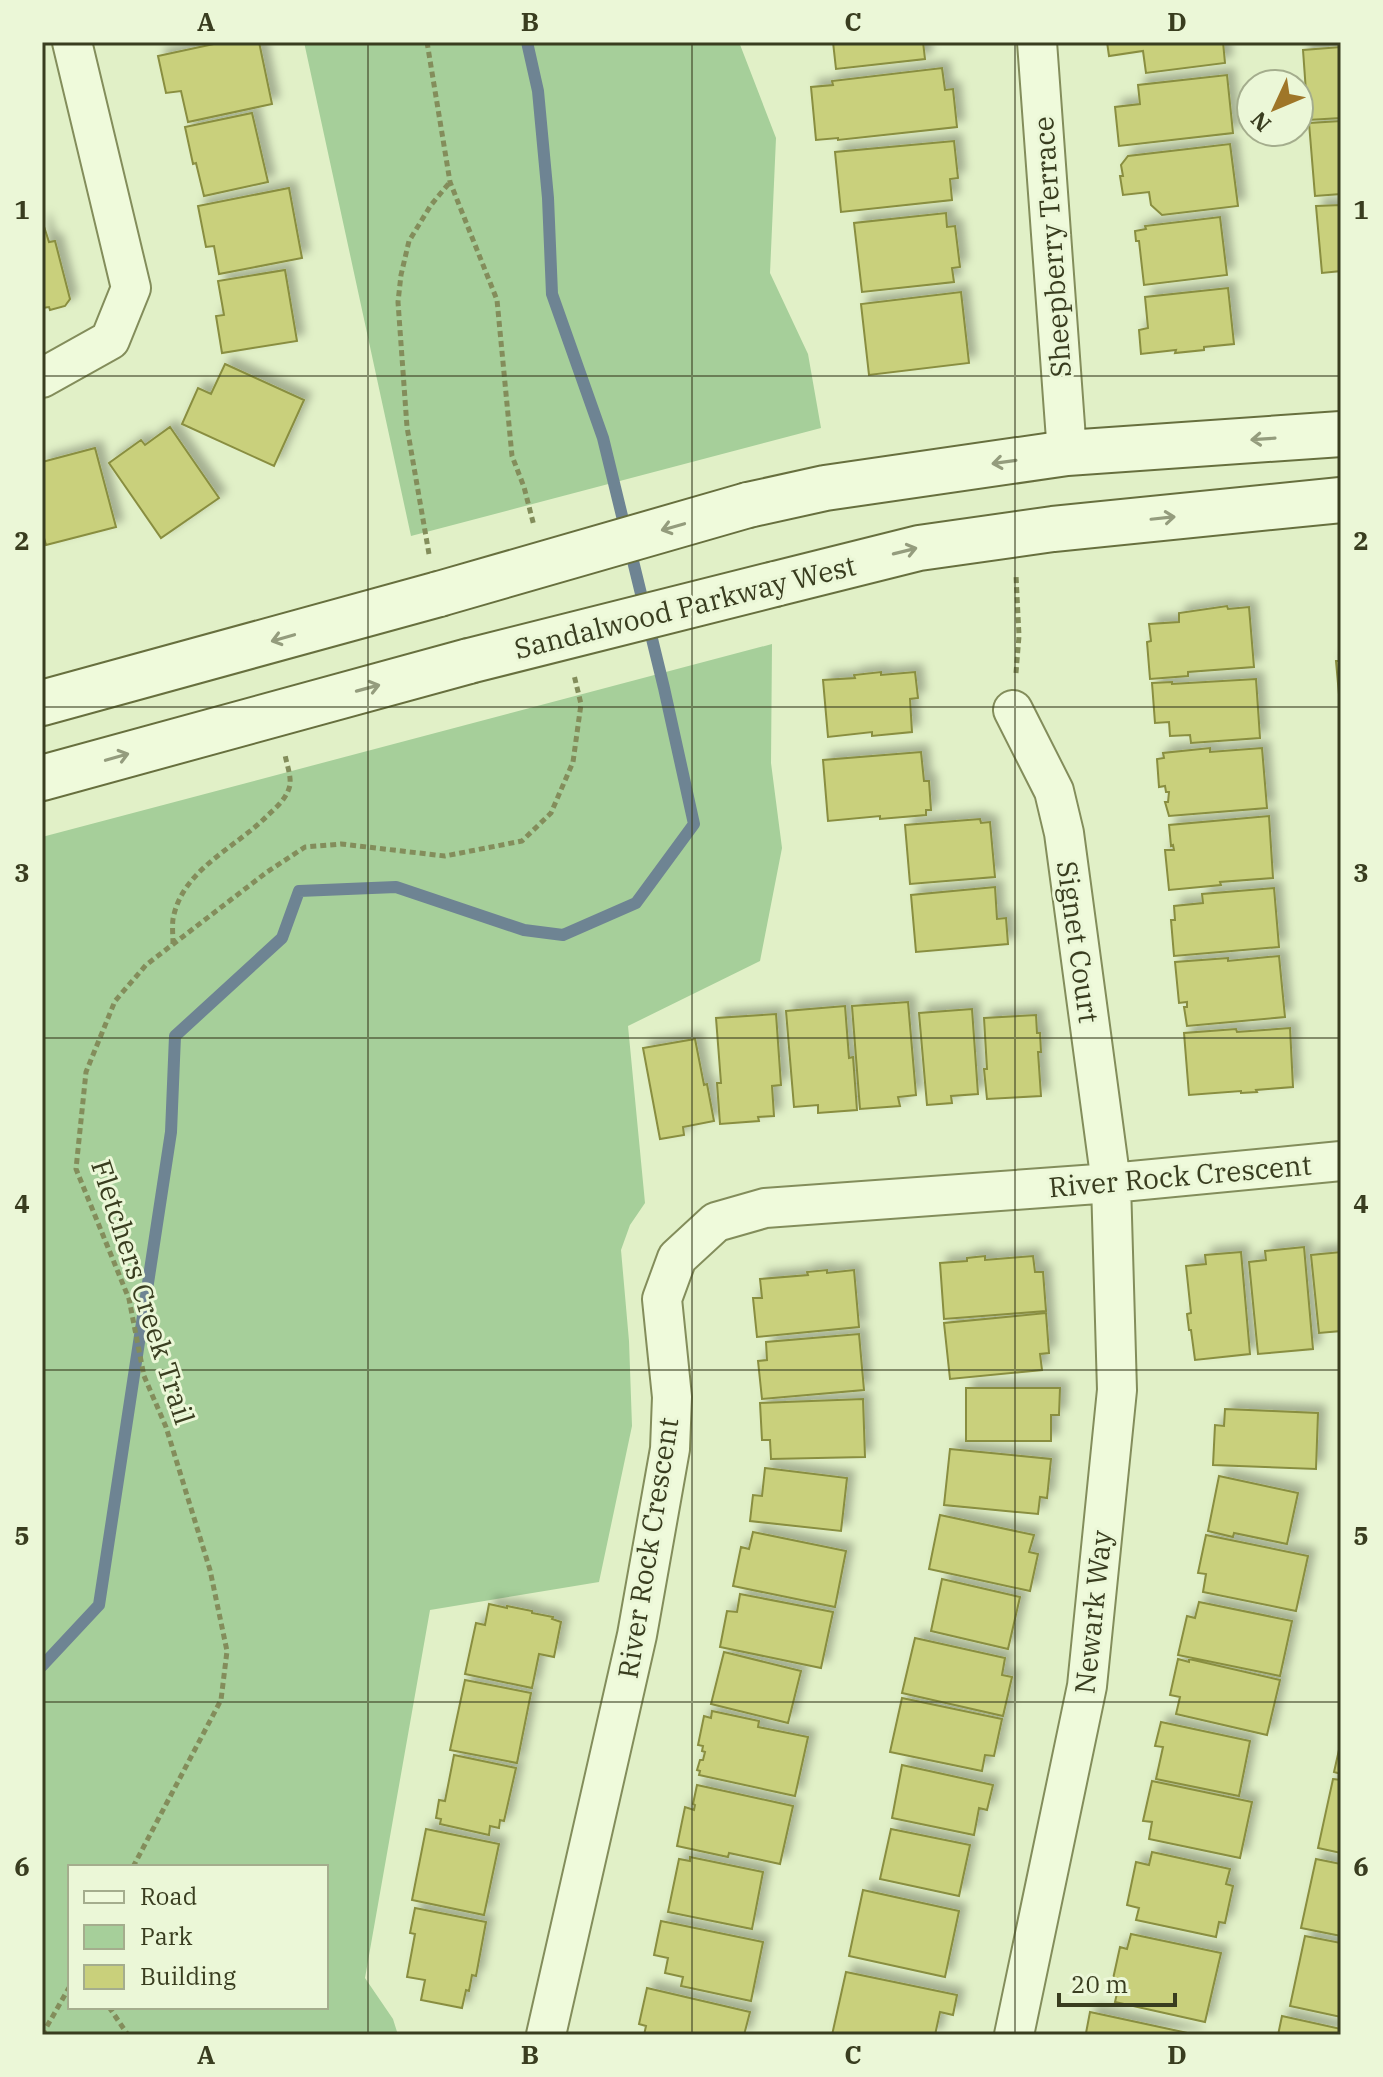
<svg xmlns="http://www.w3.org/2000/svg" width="1383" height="2077" font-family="'IBM Plex Serif',serif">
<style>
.green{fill:#a6cf9a;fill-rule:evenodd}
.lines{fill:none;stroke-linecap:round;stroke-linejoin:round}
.stream{stroke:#6e8493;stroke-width:12}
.building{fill:#c9d07b;stroke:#898e40;stroke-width:2;filter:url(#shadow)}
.street-casing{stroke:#838d5b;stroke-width:42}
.secondary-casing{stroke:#676f3e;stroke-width:48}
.path{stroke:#838d5b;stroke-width:5;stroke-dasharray:6 4;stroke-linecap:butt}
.street{stroke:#effadb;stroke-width:38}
.secondary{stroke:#effadb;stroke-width:44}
.secondary-bridge-casing{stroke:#676f3e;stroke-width:48;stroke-linecap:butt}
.secondary-bridge{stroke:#effadb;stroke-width:44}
.oneway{stroke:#949c7d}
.grid{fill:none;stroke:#393d1f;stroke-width:2;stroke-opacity:0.55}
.labels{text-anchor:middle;stroke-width:6;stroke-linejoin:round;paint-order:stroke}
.street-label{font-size:28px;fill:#393d1f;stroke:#ebf7d7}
.neatline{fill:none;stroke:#393d1f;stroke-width:3}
.grid-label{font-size:26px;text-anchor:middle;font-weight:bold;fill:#393d1f}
</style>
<defs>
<filter id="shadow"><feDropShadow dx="7" dy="-7" stdDeviation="4" flood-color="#0004"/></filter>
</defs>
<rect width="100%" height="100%" fill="#e1f0c7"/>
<!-- green -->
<path class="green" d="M304,42H739L776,138L770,273L808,354L821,428L411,536Z
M772,644L771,763L782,848L760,961L628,1026L645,1203L630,1225L621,1250L629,1341L632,1426L599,1582L430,1610L365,1978L393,2019L398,2035H42V837ZM70,1867H326V2007H70Z"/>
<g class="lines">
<!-- stream -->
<path class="stream" d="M42,1666L99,1605L171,1132L175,1036L282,938L299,891L396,887L524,930L563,935L636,903L694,824L664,688L603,438L552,294L548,198L538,91L527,42"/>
</g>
<!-- building -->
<path class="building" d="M223,42H259L272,104L188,122L181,91L166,93L158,56Z
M833,42H923L925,59L836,69Z
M1107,42H1223L1225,63L1146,73L1143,51L1109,56Z
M1341,47V118L1308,120L1303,50Z
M942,68L945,90L953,89L957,127L838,140V138L816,140L811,87L833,85L832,81Z
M1227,75L1233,133L1119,146L1115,107L1140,104L1138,85Z
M252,113L268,182L204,196L196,163L193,164L185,127Z
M1341,121V194L1315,196L1309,123Z
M954,141L958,178L950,179L952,200L841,212L835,152Z
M1230,144L1238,206L1162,215L1151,205L1149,192L1123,195L1120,176H1123L1121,165L1128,156Z
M289,188L302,258L219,274L214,246L206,247L198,206Z
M1341,205V271L1322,273L1316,206Z
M946,213L947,227L955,226L960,267L952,268L954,282L862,292L854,223Z
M1220,217L1227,275L1144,285L1139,241H1136L1135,231L1146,229L1145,226Z
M42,220L49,242L55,241L70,299L65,306L50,310L49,307L42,308Z
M285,270L297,341L222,353L216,316L224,315L218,281Z
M1228,288L1234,344L1204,347V350L1175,353L1176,350L1141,354L1139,330L1148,328L1145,297Z
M961,292L969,363L869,375L861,304Z
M225,364L304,400L274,466L182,424L198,388L211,394Z
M170,427L219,498L161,538L109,463L141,440L145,445Z
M95,448L116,527L46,545L42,531V462Z
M1227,606L1228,609L1249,607L1254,667L1188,672V676L1150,679L1147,642L1151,641L1149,624L1179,622V613Z
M1336,661H1341V717Z
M881,672V675L915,672L918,698L910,699L912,732L872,736V732L828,737L823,680L855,678L854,675Z
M1256,679L1260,738L1191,743L1190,735L1170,736L1169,722L1155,723L1152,683L1172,682V684Z
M1210,748V752L1262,748L1267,808L1169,816L1165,802H1168L1169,792H1166L1165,786L1159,787L1157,759L1164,758L1163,753Z
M921,752L924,781H929L931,810H926V815L880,819V816L828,821L823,760Z
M1269,816L1273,878L1220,882L1221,885L1169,890L1165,850H1174L1173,845L1171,846L1169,825Z
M980,819L981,823L990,822L995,877L910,884L905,825Z
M995,887L997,919L1006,918L1008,944L916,952L911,895Z
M1274,888L1279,947L1174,956L1171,920H1175L1174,906L1203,903L1202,894Z
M1279,956L1285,1017L1187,1026L1184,1007H1187V1002L1179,1003L1175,962L1228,958V961Z
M908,1002L916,1095L898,1097L900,1106L860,1109L852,1006Z
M845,1006L849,1058L853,1057L857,1110L818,1113V1105L794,1107L786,1011Z
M972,1009L978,1094L951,1096L952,1103L927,1105L919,1013Z
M776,1014L781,1085L772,1086L774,1116L758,1117L759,1121L720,1124L717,1083H721L716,1018Z
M1036,1015L1037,1033H1040L1041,1052H1038L1041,1096L987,1099L984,1069H987L984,1018Z
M1290,1028L1293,1087L1256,1090L1257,1092L1241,1093V1091L1189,1095L1184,1033L1236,1029L1237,1032Z
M695,1039L704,1085L707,1084L714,1121L683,1127L684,1135L660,1139L643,1048Z
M1304,1247L1313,1349L1258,1354L1249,1262L1266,1260L1265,1251Z
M1241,1252L1250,1354L1195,1360L1191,1330H1189L1187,1314L1191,1313L1186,1266L1206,1264L1205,1255Z
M1341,1252V1331L1319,1333L1311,1255Z
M985,1256V1260L1033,1256L1035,1272H1043L1046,1311L944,1319L940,1263L967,1261V1258Z
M827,1270V1273L854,1270L859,1327L757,1337L753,1298H762L760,1279L808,1275L807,1272Z
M1046,1313L1049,1353L1040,1354L1042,1370L950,1379L944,1323Z
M859,1334L864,1390L762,1399L758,1361L767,1360L766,1342Z
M966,1388H1060L1059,1415H1051V1441H966Z
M863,1399L865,1457L771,1459L770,1440H762L760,1403Z
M1225,1409L1318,1413L1316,1469L1213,1465L1215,1425L1224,1426Z
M950,1449L1051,1459L1047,1498L1040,1497L1038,1514L944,1505Z
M765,1468L847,1478L841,1531L750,1521L753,1495L762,1496Z
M1219,1476L1298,1493L1287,1544L1234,1533L1233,1537L1208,1531Z
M940,1515L1034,1535L1029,1552L1038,1554L1030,1591L929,1569Z
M753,1532L846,1551L835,1607L733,1586L741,1547L749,1549Z
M1206,1535L1308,1556L1296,1611L1203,1592L1206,1574L1198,1573Z
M942,1579L1020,1597L1008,1649L931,1631Z
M740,1594L833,1612L821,1668L720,1647L727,1611L737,1612Z
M1199,1602L1292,1621L1280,1676L1178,1655L1187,1616L1195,1618Z
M489,1604L507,1608V1606L532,1611V1613L553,1617L552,1619L561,1622L554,1657L539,1654L532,1688L465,1674L476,1623L485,1625Z
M915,1638L1005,1658L1002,1675L1012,1677L1003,1716L902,1693Z
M724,1652L801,1671L788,1723L711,1704Z
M1178,1659L1189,1662V1659L1280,1680L1267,1735L1176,1714L1180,1697L1170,1695Z
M465,1680L531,1693L517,1763L450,1750Z
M902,1698L1002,1719L994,1756L985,1755L982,1771L890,1752Z
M712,1711L759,1721L758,1727L808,1737L795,1796L699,1775L700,1771L697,1770L700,1760H703L705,1752L702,1751L703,1746L698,1745L704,1716L711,1718Z
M1161,1722L1250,1741L1239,1796L1156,1779L1163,1747L1155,1746Z
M1341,1741V1774L1334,1772Z
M454,1755L516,1768L504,1821L500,1820L499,1828L490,1826L489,1835L440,1824L441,1819L436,1818L439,1800L445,1801Z
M902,1765L993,1785L987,1810L979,1808L974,1835L892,1818Z
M1333,1779L1341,1780V1853L1318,1848Z
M1152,1781L1252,1802L1240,1858L1149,1839L1152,1822L1143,1821Z
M697,1785L793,1806L780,1864L729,1853L728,1857L677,1846L685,1807L694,1810L695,1805L693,1804Z
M426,1829L499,1844L484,1915L412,1900Z
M891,1829L970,1845L959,1896L880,1879Z
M1152,1852L1230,1869L1226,1884L1233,1886L1225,1923L1219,1922L1216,1937L1136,1920L1139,1908L1127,1905L1136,1862L1149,1865Z
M690,1857L763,1872L752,1929L668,1912L679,1859L690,1861Z
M1316,1859L1341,1864V1936L1301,1928Z
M863,1890L959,1911L945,1977L849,1956Z
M415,1908L486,1922L476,1976L472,1975L469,1991L466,1990L462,2008L421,2000L425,1980L407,1977L415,1934L410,1933Z
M661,1921L763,1942L751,2001L681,1986L683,1977L665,1973L668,1958L654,1955Z
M1131,1934L1221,1953L1205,2022L1115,2002L1118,1989L1111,1988L1120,1947L1127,1949Z
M1305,1936L1341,1943V2017L1290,2006Z
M846,1972L957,1995L953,2015L940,2012L935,2035H832Z
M647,1988L750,2012L744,2035H644L646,2026L639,2024Z
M1090,2012L1197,2035H1095L1086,2033Z
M1282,2016L1341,2029V2035H1278Z"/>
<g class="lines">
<!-- street casing -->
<g class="street-casing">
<path id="street" d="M1037,42L1067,453
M42,378L110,340L131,288L72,42
M1013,710L1054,791L1064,833L1111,1183L1117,1390L1087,1686L1014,2035
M546,2035L637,1635L670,1449L672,1397L662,1299L677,1258L716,1222L765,1208L1111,1183L1341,1161"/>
</g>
<!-- secondary casing -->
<g class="secondary-casing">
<path id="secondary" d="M748,505L825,488L1067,453L1341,434
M775,584L919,548L1053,529L1341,500
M42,703L439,594
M42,778L469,661"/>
</g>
<!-- path -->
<path class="path" d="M427,42L450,182L497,300L512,456L524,487L534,526
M429,554L407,427L398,302L401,275L409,241L431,205L450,182
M1016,673L1019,636L1016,575
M173,944C173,936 172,927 173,919C182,869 236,848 268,815C277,807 287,798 290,785C291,775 287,765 285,755
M133,1867L221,1700L227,1651L210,1570L166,1427L144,1376L129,1299L76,1169L86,1072L115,1001L146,965L267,872L305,847L341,844L445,856L522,841L551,813L573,762L581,704L574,675
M109,2007L128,2035
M42,2035L70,1986"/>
<!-- street -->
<use href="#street" class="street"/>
<!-- secondary -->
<use href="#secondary" class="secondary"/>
<!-- secondary-bridge casing -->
<g class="secondary-bridge-casing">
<path id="secondary-bridge" d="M439,594L748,505
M469,661L775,584"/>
</g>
<!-- secondary-bridge -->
<use href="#secondary-bridge" class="secondary-bridge"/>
</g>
<!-- one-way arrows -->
<defs><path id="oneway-shaft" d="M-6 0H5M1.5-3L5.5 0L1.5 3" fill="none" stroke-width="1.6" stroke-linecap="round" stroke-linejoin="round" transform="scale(2)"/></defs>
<g class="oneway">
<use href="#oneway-shaft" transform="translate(1263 439) rotate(176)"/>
<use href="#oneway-shaft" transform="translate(1004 462) rotate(172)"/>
<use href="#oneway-shaft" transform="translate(1163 518) rotate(-6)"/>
<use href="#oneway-shaft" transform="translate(673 527) rotate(164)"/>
<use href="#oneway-shaft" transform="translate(905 551) rotate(-14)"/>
<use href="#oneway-shaft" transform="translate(283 638) rotate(164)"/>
<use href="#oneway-shaft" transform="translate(368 688) rotate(-15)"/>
<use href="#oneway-shaft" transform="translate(117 757) rotate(-16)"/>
</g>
<!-- grid -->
<path class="grid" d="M368,42V2035M692,42V2035M1015,42V2035M42,376H1341M42,707H1341M42,1038H1341M42,1370H1341M42,1702H1341"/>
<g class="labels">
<!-- street labels -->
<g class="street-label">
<text transform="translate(1052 247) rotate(-94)" y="10">Sheepberry Terrace</text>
<text transform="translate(685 607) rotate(-14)" y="10">Sandalwood Parkway West</text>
<text transform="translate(1078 942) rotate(82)" y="10">Signet Court</text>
<text transform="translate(1180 1176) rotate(-5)" y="10">River Rock Crescent</text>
<text transform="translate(143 1292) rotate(72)" y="10">Fletchers Creek Trail</text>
<text transform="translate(648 1548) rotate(-81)" y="10">River Rock Crescent</text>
<text transform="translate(1093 1612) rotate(-84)" y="10">Newark Way</text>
</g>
</g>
<!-- border -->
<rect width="1383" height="2077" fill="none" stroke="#ebf7d7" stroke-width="88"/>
<!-- legend -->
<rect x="68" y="1865" width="260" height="144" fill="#ebf7d7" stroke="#a4ad8d" stroke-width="2"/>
<rect x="84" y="1891" width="40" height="12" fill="#effadb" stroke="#a4ad8d" stroke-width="2"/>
<text x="140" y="1905" font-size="24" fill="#393d1f">Road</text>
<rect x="84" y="1925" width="40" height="24" fill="#a6cf9a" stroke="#a4ad8d" stroke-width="2"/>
<text x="140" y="1945" font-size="24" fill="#393d1f">Park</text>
<rect x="84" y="1965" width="40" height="24" fill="#c9d07b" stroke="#a4ad8d" stroke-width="2"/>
<text x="140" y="1985" font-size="24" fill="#393d1f">Building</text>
<!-- north arrow -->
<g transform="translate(1275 108) rotate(226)"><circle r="38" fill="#ebf7d7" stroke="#a4ad8d" stroke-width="2"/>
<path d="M0-6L14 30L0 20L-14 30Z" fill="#9f7628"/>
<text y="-12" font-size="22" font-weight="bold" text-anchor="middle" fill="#393d1f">N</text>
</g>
<!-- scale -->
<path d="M1059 1993v12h116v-12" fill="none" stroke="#393d1f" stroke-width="4"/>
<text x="1071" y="1993" font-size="24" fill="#393d1f" stroke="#ebf7d7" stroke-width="6" paint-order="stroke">20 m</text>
<rect x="44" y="44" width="1295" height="1989" class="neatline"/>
<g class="grid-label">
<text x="206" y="31">A</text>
<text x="530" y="31">B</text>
<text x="853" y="31">C</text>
<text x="1177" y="31">D</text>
<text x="22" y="219">1</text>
<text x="1361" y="219">1</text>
<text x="22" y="550">2</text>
<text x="1361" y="550">2</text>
<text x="22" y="882">3</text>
<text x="1361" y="882">3</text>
<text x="22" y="1213">4</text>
<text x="1361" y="1213">4</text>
<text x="22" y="1545">5</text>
<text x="1361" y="1545">5</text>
<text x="22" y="1876">6</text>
<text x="1361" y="1876">6</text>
<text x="206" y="2064">A</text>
<text x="530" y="2064">B</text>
<text x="853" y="2064">C</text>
<text x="1177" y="2064">D</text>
</g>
</svg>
